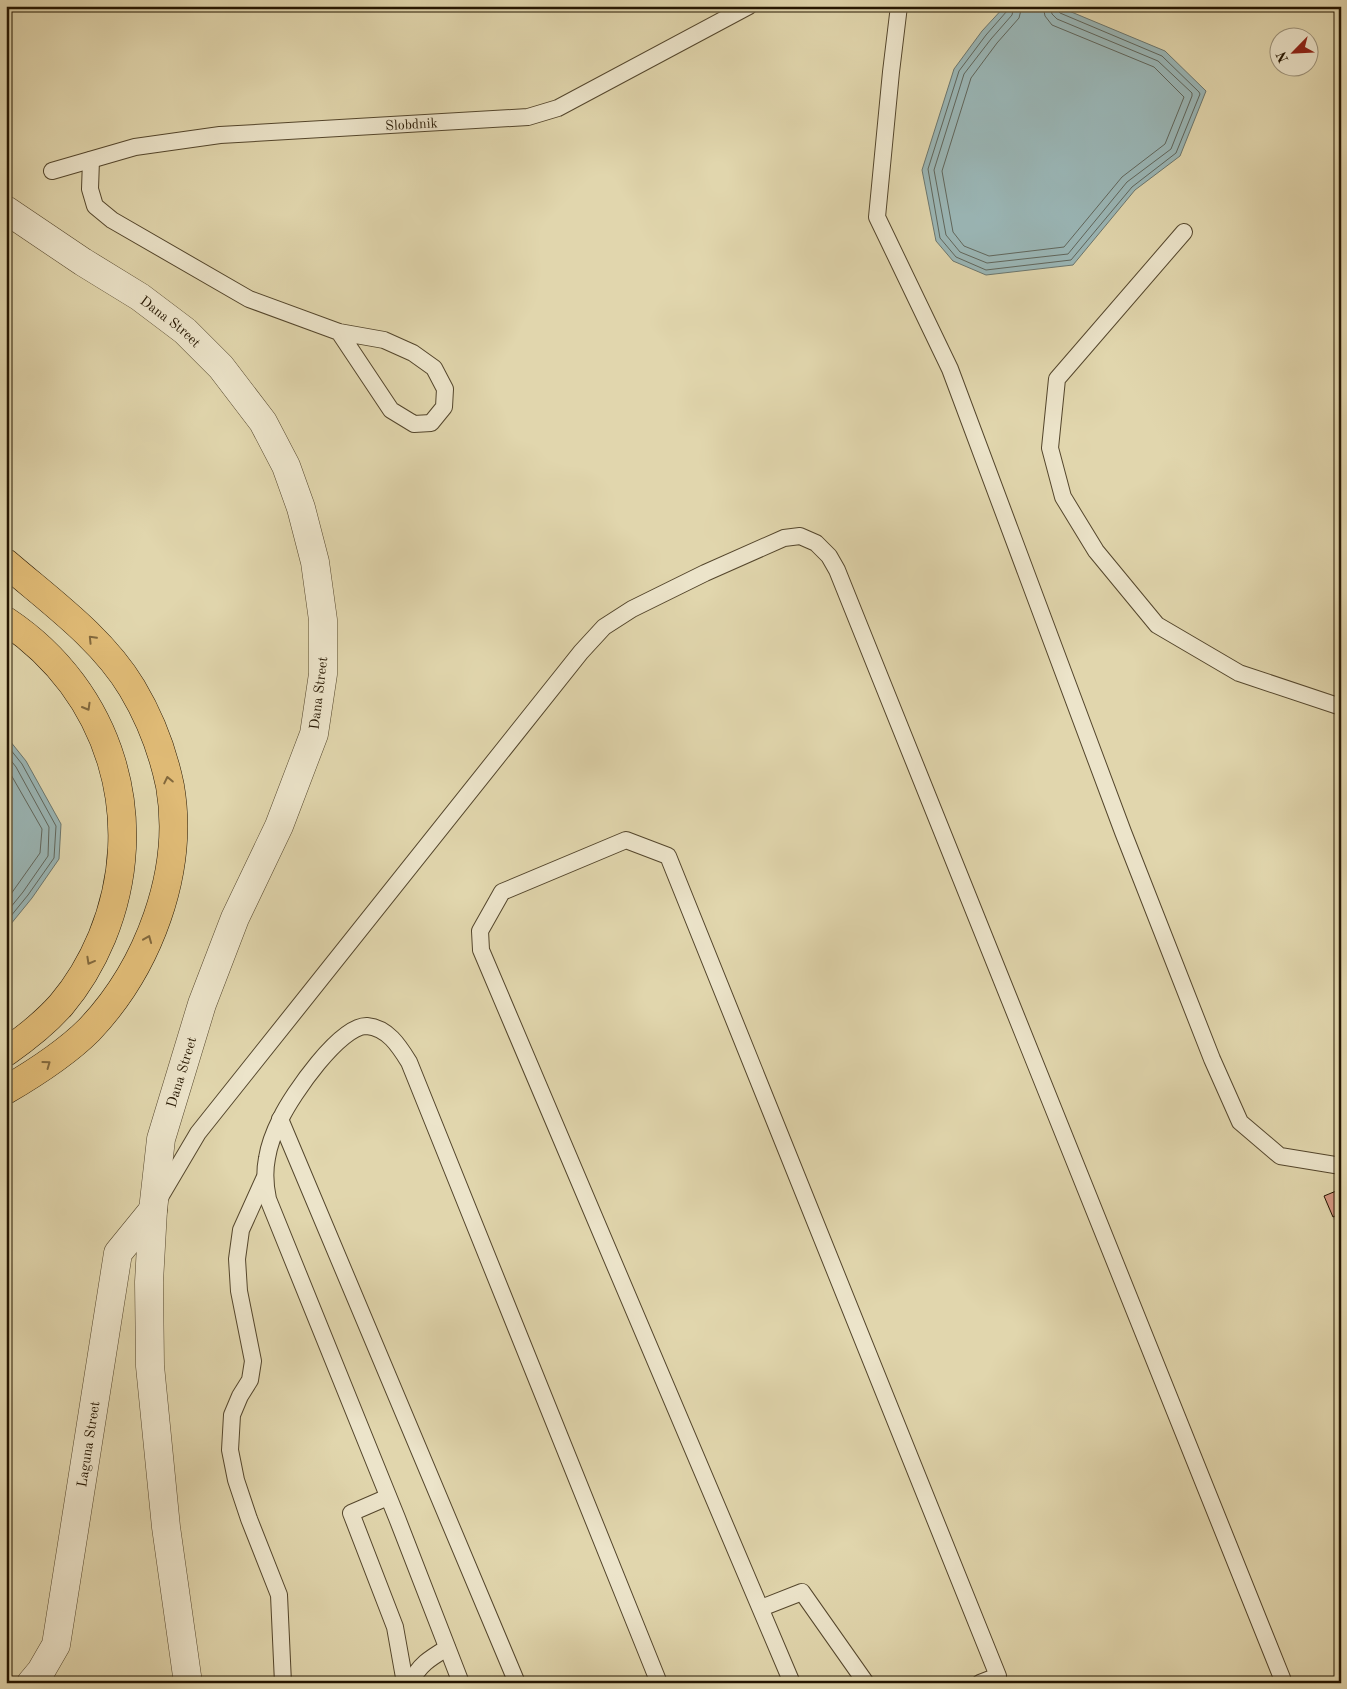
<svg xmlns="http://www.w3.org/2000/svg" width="1347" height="1689" font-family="'Old Standard TT',serif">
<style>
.water{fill:#9ab6b6;stroke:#6b766e}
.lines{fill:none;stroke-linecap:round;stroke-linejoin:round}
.shore{stroke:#60665c;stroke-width:1}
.building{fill:#d69883;stroke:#251601;filter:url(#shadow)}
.lane-casing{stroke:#54462c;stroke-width:18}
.street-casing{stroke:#54462c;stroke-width:29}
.highway-casing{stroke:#251601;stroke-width:29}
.lane{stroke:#ece4ca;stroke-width:16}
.street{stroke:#ece4ca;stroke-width:28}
.highway{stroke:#e0bb76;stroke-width:28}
.oneway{stroke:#82683c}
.labels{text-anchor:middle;stroke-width:4.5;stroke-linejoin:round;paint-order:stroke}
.street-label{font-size:14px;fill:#251601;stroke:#ece4ca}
</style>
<defs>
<filter id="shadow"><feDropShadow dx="3" dy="5.5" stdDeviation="1" flood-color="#0004"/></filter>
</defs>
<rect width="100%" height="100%" fill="#e1d6ad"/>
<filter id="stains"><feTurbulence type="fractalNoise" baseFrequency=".004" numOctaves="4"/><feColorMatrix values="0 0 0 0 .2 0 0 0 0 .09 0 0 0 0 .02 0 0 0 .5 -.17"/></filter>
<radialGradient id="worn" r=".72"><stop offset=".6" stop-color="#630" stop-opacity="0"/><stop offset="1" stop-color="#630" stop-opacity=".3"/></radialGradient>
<!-- water -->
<path class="water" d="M1005,6H1057L1165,51L1206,91L1180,156L1135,190L1073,265L986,275L953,261L936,241L922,170L954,69L982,31Z
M6,736L26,761L61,824L59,859L32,898L6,930Z"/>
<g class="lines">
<!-- shore -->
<path class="shore" d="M1008,6L1007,11L986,35L959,71L928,169L940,238L956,257L986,270L1071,260L1132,187L1176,153L1200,94L1199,92L1162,56L1060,13L1057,10V6
M1014,6L1012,15L991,39L964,74L934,170L946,235L960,252L987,263L1068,254L1127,182L1171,149L1192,96V93L1158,61L1057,19L1052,14L1050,6
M1022,6L1019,18L997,43L971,78L942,171L953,232L964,246L989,256L1064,247L1122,177L1165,144L1184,97L1154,67L1052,25L1045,16L1043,6
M6,744L22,764L56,826L54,858L28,895L6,922
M6,754L16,767L49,827L48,856L23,892L6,913
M6,766L42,829L40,853L6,901"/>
</g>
<!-- building -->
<path class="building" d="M1341,1189V1213L1333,1217L1324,1196Z"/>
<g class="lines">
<!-- lane casing -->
<g class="lane-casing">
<g id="lane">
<path d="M899,6L891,72L877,217L950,369L1123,832L1212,1059L1240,1122L1280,1156L1341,1166"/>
<path d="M91,160L90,189L95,206L112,220L249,299L339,332L384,340L413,353L434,368L445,389L444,407L431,423L414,424L391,410L339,332"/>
<path id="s1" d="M52,171L135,147L220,135L528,117L558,108L749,6"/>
<path d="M1184,232L1057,379L1050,448L1063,497L1096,551L1157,625L1239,673L1341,707"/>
<path d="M280,1119L517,1683"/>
<path d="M264,1179L241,1230L237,1259L239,1291L253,1361L250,1380L240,1396L232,1415L230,1450L236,1480L249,1519L279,1595L283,1683"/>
<path d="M159,1199L198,1133L581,652L604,627L632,609L705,573L784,538L800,536L816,543L829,556L837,570L1284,1683"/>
<path d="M388,1497L351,1513L395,1627L405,1683"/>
<path d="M761,1608L802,1592L866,1683"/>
<path d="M411,1683C418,1665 432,1657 447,1648"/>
<path d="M461,1683L397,1518L268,1199C265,1185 264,1173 267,1158C269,1145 275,1130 281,1118C292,1095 340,1025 367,1026C388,1028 399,1046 409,1062L659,1683"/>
<path d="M792,1683L481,950L480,931L502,892L626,840L668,856L998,1676L980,1683"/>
</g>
</g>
<!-- street casing -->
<g class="street-casing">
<g id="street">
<path id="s2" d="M6,210L83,262L140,297L185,331L221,367L263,422L286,466L301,508L315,562L323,620V674L314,734L279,826L235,918L202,1004L161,1139L153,1210L149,1282L150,1366L166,1527L188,1683"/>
<path id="s3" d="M31,1683L41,1671L56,1645L118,1253L153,1210"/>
</g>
</g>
<!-- highway casing -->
<g class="highway-casing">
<path id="highway" d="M6,563C50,601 102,638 132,688C150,718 163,752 170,786C185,872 148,968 89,1030C65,1054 35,1073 6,1090
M6,621C111,691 150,820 102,937C92,961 78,985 61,1005C45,1023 26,1038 6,1052"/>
</g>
<!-- lane -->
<use href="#lane" class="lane"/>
<!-- street -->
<use href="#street" class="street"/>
<!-- highway -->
<use href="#highway" class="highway"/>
</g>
<!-- one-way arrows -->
<defs><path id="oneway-chevron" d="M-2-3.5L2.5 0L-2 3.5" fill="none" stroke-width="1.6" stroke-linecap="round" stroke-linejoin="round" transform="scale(1.25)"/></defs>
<g class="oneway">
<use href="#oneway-chevron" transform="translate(92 639) rotate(-134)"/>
<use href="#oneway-chevron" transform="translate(87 707) rotate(60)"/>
<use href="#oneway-chevron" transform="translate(168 780) rotate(-102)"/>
<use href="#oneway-chevron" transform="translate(148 939) rotate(-68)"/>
<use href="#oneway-chevron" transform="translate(90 961) rotate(119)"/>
<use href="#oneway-chevron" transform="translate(47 1064) rotate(-36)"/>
</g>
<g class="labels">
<!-- street labels -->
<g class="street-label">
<text dy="5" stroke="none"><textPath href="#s1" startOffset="364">Slobdnik</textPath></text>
<text dy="5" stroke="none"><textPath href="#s2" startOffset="199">Dana Street</textPath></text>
<text transform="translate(318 693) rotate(-83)" y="5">Dana Street</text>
<text transform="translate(181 1072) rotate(-73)" y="5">Dana Street</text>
<text dy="5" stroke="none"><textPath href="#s3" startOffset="249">Laguna Street</textPath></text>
</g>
</g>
<!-- margin -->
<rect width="1347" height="1689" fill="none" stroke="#e1d6ad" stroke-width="25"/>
<rect x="8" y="8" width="1332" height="1674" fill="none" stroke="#251601" stroke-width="2.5"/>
<rect x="12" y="12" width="1322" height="1664" fill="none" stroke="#251601"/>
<!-- north arrow -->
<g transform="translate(1294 52) rotate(246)"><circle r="24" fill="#ece4ca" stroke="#9c927a"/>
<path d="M0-4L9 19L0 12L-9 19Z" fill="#8f2418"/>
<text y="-8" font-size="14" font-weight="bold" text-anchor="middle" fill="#251601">N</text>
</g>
<rect width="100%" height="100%" filter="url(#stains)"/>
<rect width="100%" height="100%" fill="url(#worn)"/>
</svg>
